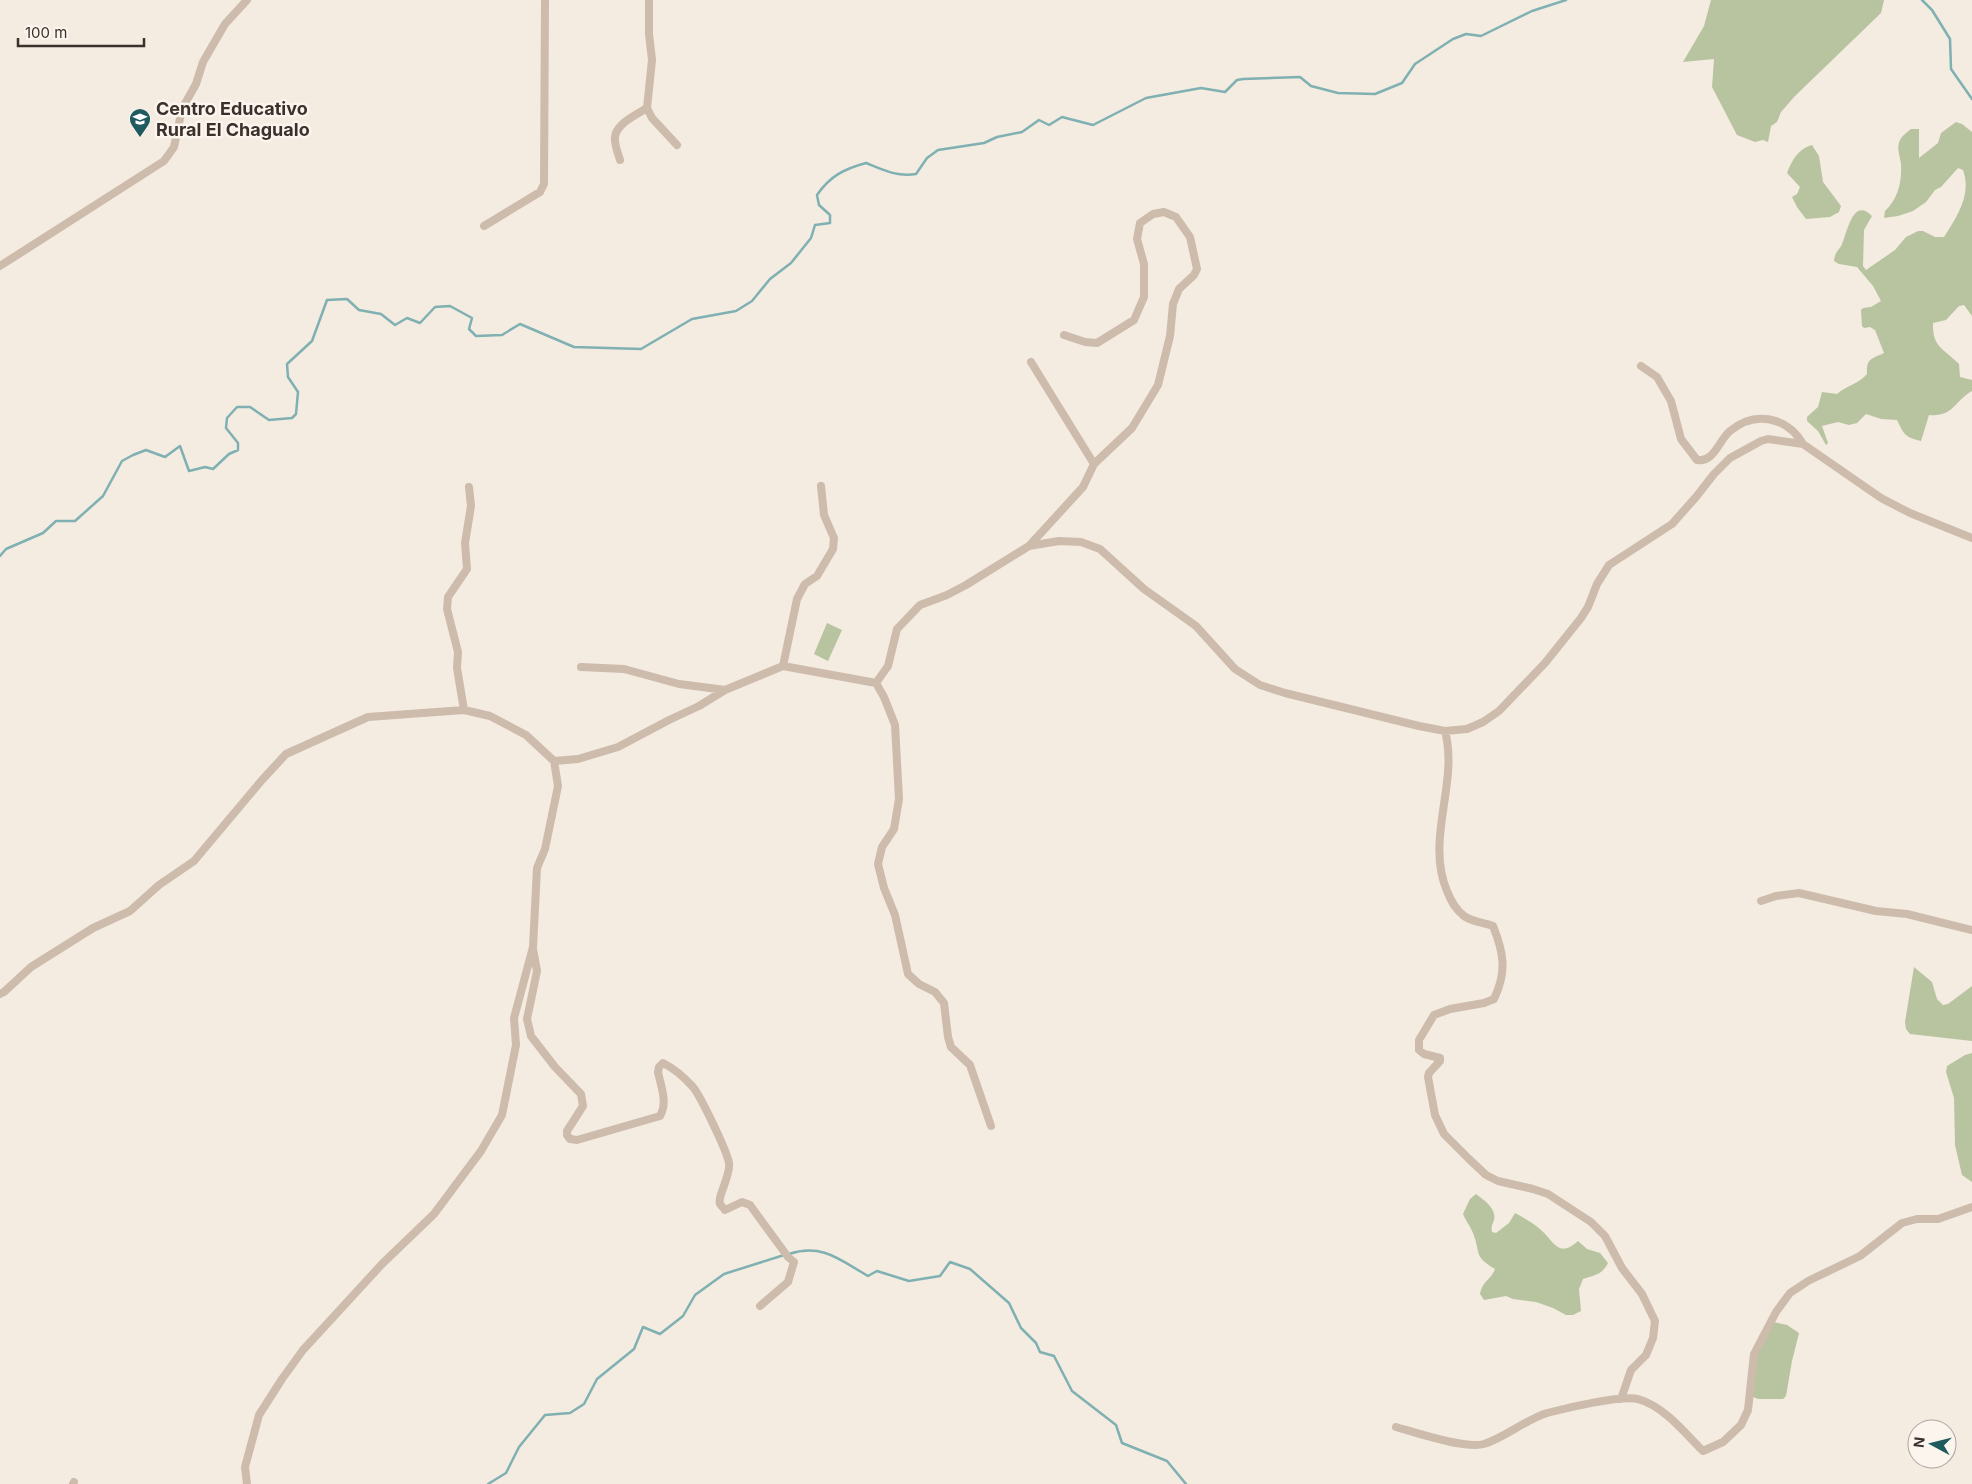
<svg xmlns="http://www.w3.org/2000/svg" width="1972" height="1484" font-family="Inter,sans-serif">
<style>
.green{fill:#b8c4a0}
.lines{fill:none;stroke-linecap:round;stroke-linejoin:round}
.stream{stroke:#7fb0b2;stroke-width:2.5}
.minor{stroke:#cdbbac;stroke-width:8}
.labels{text-anchor:middle;stroke-width:5;stroke-linejoin:round;paint-order:stroke}
.poi-label{font-size:18px;font-weight:bold;fill:#3b302b;stroke:#fbf5ee;text-anchor:start}
</style>
<rect width="100%" height="100%" fill="#f4ebe1"/>
<!-- green -->
<path class="green" d="M1711,0H1884L1881,13L1795,96L1781,112L1777,122L1771,126L1768,142L1763,140L1755,142L1737,135L1712,87L1714,59L1683,62L1704,26Z
M1956,122L1962,124L1972,132V316L1964,305L1959,306L1946,320L1933,323C1932,348 1945,349 1959,364L1960,377L1972,380V391C1954,401 1954,417 1929,415L1921,441C1904,437 1904,434 1897,420L1881,419L1866,414L1857,423L1849,425L1838,422L1822,426L1828,443L1826,445L1818,431L1807,421V417L1818,407L1822,392L1837,394C1846,386 1860,383 1867,374C1866,358 1872,359 1884,353L1875,330L1870,327L1864,328L1862,326L1861,310L1863,308L1871,307L1881,301L1873,286L1857,267L1839,264L1834,261C1835,251 1839,251 1842,244C1847,233 1853,196 1872,216L1864,230L1863,266L1866,270L1895,250L1906,237L1918,231H1923L1935,237H1944C1957,216 1972,195 1963,170L1958,168L1941,187L1935,190L1926,202L1913,211L1898,216L1884,218L1885,211C1898,198 1902,183 1901,164C1900,155 1896,149 1900,140C1902,136 1907,132 1911,129H1919V158L1938,143L1941,133Z
M1812,145L1819,156L1823,182L1841,206L1839,212L1830,217L1806,219L1797,207L1792,197L1797,194L1800,187L1787,173C1792,160 1798,149 1812,145Z
M827,623L842,630L828,661L814,654Z
M1914,967L1932,982L1937,999L1943,1005L1948,1004L1972,986V1041L1910,1034L1906,1029L1905,1022Z
M1972,1053V1182L1962,1175L1955,1145L1954,1098L1946,1072L1947,1066L1965,1055Z
M1476,1194C1484,1200 1497,1209 1494,1220C1492,1226 1491,1226 1492,1232L1496,1233L1509,1223L1515,1213C1524,1218 1533,1223 1541,1230C1554,1241 1558,1259 1578,1241L1587,1249L1600,1253L1608,1263C1602,1275 1595,1275 1583,1279L1579,1289L1581,1311L1573,1315H1566L1553,1308L1536,1302L1513,1299L1506,1296L1484,1300L1480,1294C1483,1280 1491,1280 1495,1269C1473,1256 1481,1253 1473,1233C1470,1226 1466,1221 1463,1214L1470,1199Z
M1774,1322L1787,1325L1799,1333L1792,1361L1786,1396L1783,1399H1758L1751,1396L1758,1352Z"/>
<g class="lines">
<!-- stream -->
<path class="stream" d="M1922,0L1932,10L1950,39L1951,69L1972,99
M0,556L6,549L43,533L56,521H75L103,496L122,461L133,455L146,450L165,457L180,446L189,471L205,467L213,469L229,454L238,450V443L226,428L227,418L237,407H250L269,420L292,418L296,414L298,392L288,377L287,364L312,341L327,300L347,299L359,310L381,314L395,325L407,318L420,323L435,307L450,306L472,318L469,329L476,336L502,335L520,324L574,347L641,349L692,319L736,311L752,301L770,279L791,263L811,238L815,225L830,223V215L819,205L817,195C830,176 844,169 866,163C883,170 897,177 916,174L927,158L938,150L984,143L997,137L1022,132L1039,120L1049,125L1062,117L1093,125L1146,98L1201,88L1225,92L1237,80L1243,79L1300,77L1311,86L1338,93L1375,94L1402,83L1415,64L1453,39L1466,34L1481,36L1532,11L1566,0
M789,1254C822,1243 840,1260 868,1276L877,1271L909,1281L940,1276L950,1262L970,1269L1009,1303L1021,1328L1036,1343L1040,1352L1054,1356L1072,1391L1116,1425L1122,1443L1167,1461L1186,1484
M488,1484L506,1473L519,1447L545,1415L570,1413L584,1404L597,1379L634,1349L643,1327L660,1334L683,1316L695,1295L724,1274L784,1255"/>
<!-- minor -->
<path class="minor" d="M649,0V34L652,60L647,108L652,118L677,145
M620,160C618,153 614,144 615,137C616,124 637,114 647,108
M484,226L540,192L544,184L545,0
M0,266L164,161L174,147L182,109L196,84L203,62L225,24L247,0
M1064,335L1085,342L1097,343L1134,320L1144,297V264L1137,239L1140,223L1153,214L1164,212L1176,217L1190,237L1197,269L1194,275L1179,289L1173,304L1170,336L1158,385L1132,428L1094,464
M1641,366L1657,377L1671,401L1681,439L1697,460C1714,463 1719,440 1730,431C1755,410 1787,417 1803,444
M1029,546L1083,487L1094,464L1031,362
M783,666L797,599L805,584L817,576L833,549L834,538L824,515L821,486
M581,667L624,669L679,684L725,690
M876,683L884,697L895,725L899,799L894,829L882,847L878,864L884,888L895,915L908,974L919,984L935,992L944,1003L948,1037L951,1047L970,1065L991,1126
M464,710L457,668L458,652L447,609L448,597L467,569L465,543L471,506L469,487
M1445,731C1459,783 1425,839 1447,891C1451,901 1455,909 1464,916C1472,922 1483,922 1493,926C1504,953 1507,972 1494,999L1484,1003L1450,1009L1434,1015L1419,1040V1050L1424,1054L1440,1058V1061L1429,1073L1428,1077L1435,1115L1444,1134L1469,1159L1486,1175L1498,1181L1533,1189L1548,1194L1591,1222L1605,1236L1622,1268L1642,1294L1655,1321L1653,1338L1646,1355L1631,1370L1621,1399
M1761,901L1776,896L1799,893L1876,911L1907,914L1972,930
M533,949L537,971L527,1019L531,1036L555,1067L581,1094L583,1106L567,1131V1135L570,1139L577,1140L660,1116C668,1102 661,1087 658,1072L659,1067L663,1063C675,1069 684,1077 693,1087C701,1097 727,1151 729,1163C731,1175 717,1197 720,1204C720,1205 725,1209 725,1210L742,1202L750,1205L788,1257L794,1262L788,1282L760,1306
M0,994L4,992L31,967L93,928L130,911L159,885L194,861L262,780L286,754L368,717L464,710L490,716L526,735L554,761L578,759L618,747L669,720L699,706L725,690L783,666L876,683L888,666L897,629L920,605L947,595L966,585L1029,546L1059,541L1081,542L1100,549L1144,589L1196,626L1235,669L1260,685L1285,693L1419,726L1445,731L1467,729L1483,722L1499,711L1545,663L1581,618L1588,607L1597,584L1609,565L1672,524L1696,497L1714,474L1730,458L1761,441L1768,439L1803,444L1881,498L1910,513L1972,538
M1396,1427C1417,1433 1465,1449 1484,1444C1504,1438 1525,1420 1547,1413C1566,1408 1621,1395 1638,1399C1665,1407 1684,1432 1703,1451L1723,1442L1741,1425L1748,1410L1754,1354L1776,1312L1790,1293L1808,1281L1860,1256L1902,1223L1917,1219H1938L1972,1207
M73,1484L74,1482
M247,1484L245,1467L259,1415L282,1379L303,1350L382,1264L434,1214L481,1151L502,1115L516,1045L514,1018L533,947L537,868L545,849L558,786L554,761"/>
</g>
<!-- icons -->
<defs>
<g id="school-pin" transform="scale(1.125)"><path d="M0 17L-7.5 6A9.5 9.5 0 1 1 7.5 6Z" fill="#1f5a5e" stroke="#fbf5ee"/><path d="M0-5L7-2L0 1L-7-2ZM-4 1L0 2.5L4 1V4Q0 6-4 4Z" fill="#fff"/></g>
</defs>
<g fill-rule="evenodd">
<use href="#school-pin" x="140" y="119"/>
</g>
<g class="labels">
<!-- poi labels -->
<g class="poi-label">
<text x="156" y="115">Centro Educativo<tspan x="156" dy="21">Rural El Chagualo</tspan></text>
</g>
</g>
<!-- north arrow -->
<g transform="translate(1932 1444) rotate(277)"><circle r="24" fill="#fbf5ee" stroke="#aea6a0"/>
<path d="M0-4L9 19L0 12L-9 19Z" fill="#1f5a5e"/>
<text y="-8" font-size="14" font-weight="bold" text-anchor="middle" fill="#3b302b">N</text>
</g>
<!-- scale -->
<path d="M18 38v8h126v-8" fill="none" stroke="#3b302b" stroke-width="2.5"/>
<text x="25" y="38" font-size="15" fill="#3b302b" stroke="#fbf5ee" stroke-width="4" paint-order="stroke">100 m</text>
</svg>
